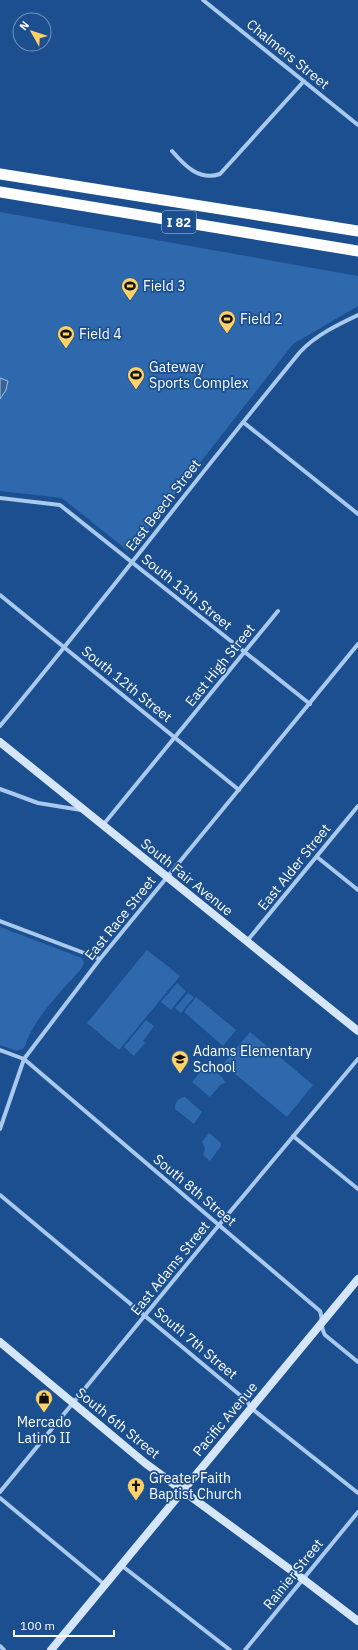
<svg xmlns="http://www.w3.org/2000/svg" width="358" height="1650" font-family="'IBM Plex Sans',sans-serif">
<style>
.green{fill:#2e69ad}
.water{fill:#3c6290;stroke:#9cc4f0}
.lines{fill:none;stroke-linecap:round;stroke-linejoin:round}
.street{stroke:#a9c9ee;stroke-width:4}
.secondary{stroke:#d6e6fa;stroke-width:8}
.highway{stroke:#fff;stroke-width:11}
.labels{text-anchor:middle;stroke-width:3.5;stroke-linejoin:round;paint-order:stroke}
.shield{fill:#1b4f8f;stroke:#bbcadd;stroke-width:1}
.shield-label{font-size:13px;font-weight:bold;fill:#fff}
.street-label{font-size:14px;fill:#fff;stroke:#1b4f8f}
.poi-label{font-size:14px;fill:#fff;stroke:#1b4f8f;text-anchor:start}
</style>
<rect width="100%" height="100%" fill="#1b4f8f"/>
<!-- green -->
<path class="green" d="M0,212L358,276V306L293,344L134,547L127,550L62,498L0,491Z
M0,927L82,958L84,962L82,968C60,993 35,1016 24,1048L17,1051L0,1045Z
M147,950L180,976L119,1050L87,1023Z
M177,983L186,991L171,1010L161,1002Z
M188,993L194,997L181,1013L175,1008Z
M196,997L236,1030L223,1046L184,1012Z
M146,1020L154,1026L143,1041L145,1043L134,1056L124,1047Z
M250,1032L313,1085L287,1117L223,1064Z
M206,1065L223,1078L225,1083L220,1085L210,1097L192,1082Z
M185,1097L202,1112L194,1124L175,1109C175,1102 178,1098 185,1097Z
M209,1133L221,1143V1146L210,1161L203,1155L205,1148L202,1142Z"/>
<!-- water -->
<path class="water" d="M0,378L8,381L6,390L0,399Z"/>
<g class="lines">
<!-- street -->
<path class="street" d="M203,0L358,125
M172,151C185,166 199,181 220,174L304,81
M243,422L358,514
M0,498L60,505L310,704
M0,595L239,790
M0,726C102,603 198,476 300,352C316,335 337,325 358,315
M0,789L38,803L81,810
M103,825L278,611
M317,857L358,890
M0,921L100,959
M247,941L358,806
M0,1050L24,1059L320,1311C323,1319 320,1327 325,1335L358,1362
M0,1129L24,1059L100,959L358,644
M293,1136L358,1189
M0,1195L247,1401L251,1408L358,1493
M0,1492L219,1225L358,1059
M0,1498L105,1585
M121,1565L230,1650
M0,1646L4,1650
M245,1650L358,1512"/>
<!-- secondary -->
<path class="secondary" d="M0,742L358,1031
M0,1342L145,1463L303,1579L358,1621
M51,1650L358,1279"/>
<!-- highway -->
<path class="highway" d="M0,174L358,231
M0,192L358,251"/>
</g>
<!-- icons -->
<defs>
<g id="stadium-pin" transform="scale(0.9)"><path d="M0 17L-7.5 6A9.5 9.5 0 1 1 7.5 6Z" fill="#ffd166" stroke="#1b4f8f"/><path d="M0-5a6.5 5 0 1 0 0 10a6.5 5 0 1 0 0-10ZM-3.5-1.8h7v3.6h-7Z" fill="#111"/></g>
<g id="school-pin" transform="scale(0.9)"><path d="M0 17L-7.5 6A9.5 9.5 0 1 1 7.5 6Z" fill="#ffd166" stroke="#1b4f8f"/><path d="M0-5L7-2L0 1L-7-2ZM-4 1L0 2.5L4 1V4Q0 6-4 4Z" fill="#111"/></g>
<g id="shop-pin" transform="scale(0.9)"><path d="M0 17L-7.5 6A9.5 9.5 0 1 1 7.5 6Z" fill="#ffd166" stroke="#1b4f8f"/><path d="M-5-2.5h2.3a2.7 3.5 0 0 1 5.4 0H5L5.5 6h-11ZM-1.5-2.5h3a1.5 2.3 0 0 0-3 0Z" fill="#111"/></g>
<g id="church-pin" transform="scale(0.9)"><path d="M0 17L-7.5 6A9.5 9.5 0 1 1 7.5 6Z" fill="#ffd166" stroke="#1b4f8f"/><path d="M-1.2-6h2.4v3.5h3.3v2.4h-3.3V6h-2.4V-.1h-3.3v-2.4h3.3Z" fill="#111"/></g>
</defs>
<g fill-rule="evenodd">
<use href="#stadium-pin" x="130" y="286"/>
<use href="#stadium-pin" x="227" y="319"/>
<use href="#stadium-pin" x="66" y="334"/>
<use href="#stadium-pin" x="136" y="375"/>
<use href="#school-pin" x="180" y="1059"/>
<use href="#shop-pin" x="44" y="1398"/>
<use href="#church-pin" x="136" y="1486"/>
</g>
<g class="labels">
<!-- shield labels -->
<rect class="shield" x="162" y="211" width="34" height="22" rx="3"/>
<g class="shield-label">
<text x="179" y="227">I 82</text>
</g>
<!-- street labels -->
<g class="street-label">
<text transform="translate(288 54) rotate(39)" y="5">Chalmers Street</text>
<text transform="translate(163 505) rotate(-52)" y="5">East Beech Street</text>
<text transform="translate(187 592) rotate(39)" y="5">South 13th Street</text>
<text transform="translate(220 665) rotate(-51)" y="5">East High Street</text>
<text transform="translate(127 684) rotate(39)" y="5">South 12th Street</text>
<text transform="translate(294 867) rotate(-51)" y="5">East Alder Street</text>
<text transform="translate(187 877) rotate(39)" y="5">South Fair Avenue</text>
<text transform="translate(120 918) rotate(-51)" y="5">East Race Street</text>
<text transform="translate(195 1190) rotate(40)" y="5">South 8th Street</text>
<text transform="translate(170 1268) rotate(-51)" y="5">East Adams Street</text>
<text transform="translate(196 1343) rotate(40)" y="5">South 7th Street</text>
<text transform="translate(225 1419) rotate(-50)" y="5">Pacific Avenue</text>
<text transform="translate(118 1423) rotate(39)" y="5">South 6th Street</text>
<text transform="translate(293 1574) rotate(-51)" y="5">Rainier Street</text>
</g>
<!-- poi labels -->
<g class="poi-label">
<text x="143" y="291">Field 3</text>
<text x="240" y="324">Field 2</text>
<text x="79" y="339">Field 4</text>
<text x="149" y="372">Gateway<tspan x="149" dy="16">Sports Complex</tspan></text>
<text x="193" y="1056">Adams Elementary<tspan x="193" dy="16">School</tspan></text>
<text x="44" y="1427" text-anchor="middle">Mercado<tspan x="44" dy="16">Latino II</tspan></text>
<text x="149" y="1483">Greater Faith<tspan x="149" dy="16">Baptist Church</tspan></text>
</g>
</g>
<!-- north arrow -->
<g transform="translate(32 32) rotate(309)"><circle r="19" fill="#1b4f8f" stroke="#7695bc"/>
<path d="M0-3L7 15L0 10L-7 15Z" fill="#ffd166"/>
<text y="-6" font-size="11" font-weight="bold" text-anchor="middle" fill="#ffffff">N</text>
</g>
<!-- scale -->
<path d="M14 1630v6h100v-6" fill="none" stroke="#ffffff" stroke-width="2"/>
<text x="20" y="1630" font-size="12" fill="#ffffff" stroke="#1b4f8f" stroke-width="3" paint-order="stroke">100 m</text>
</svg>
